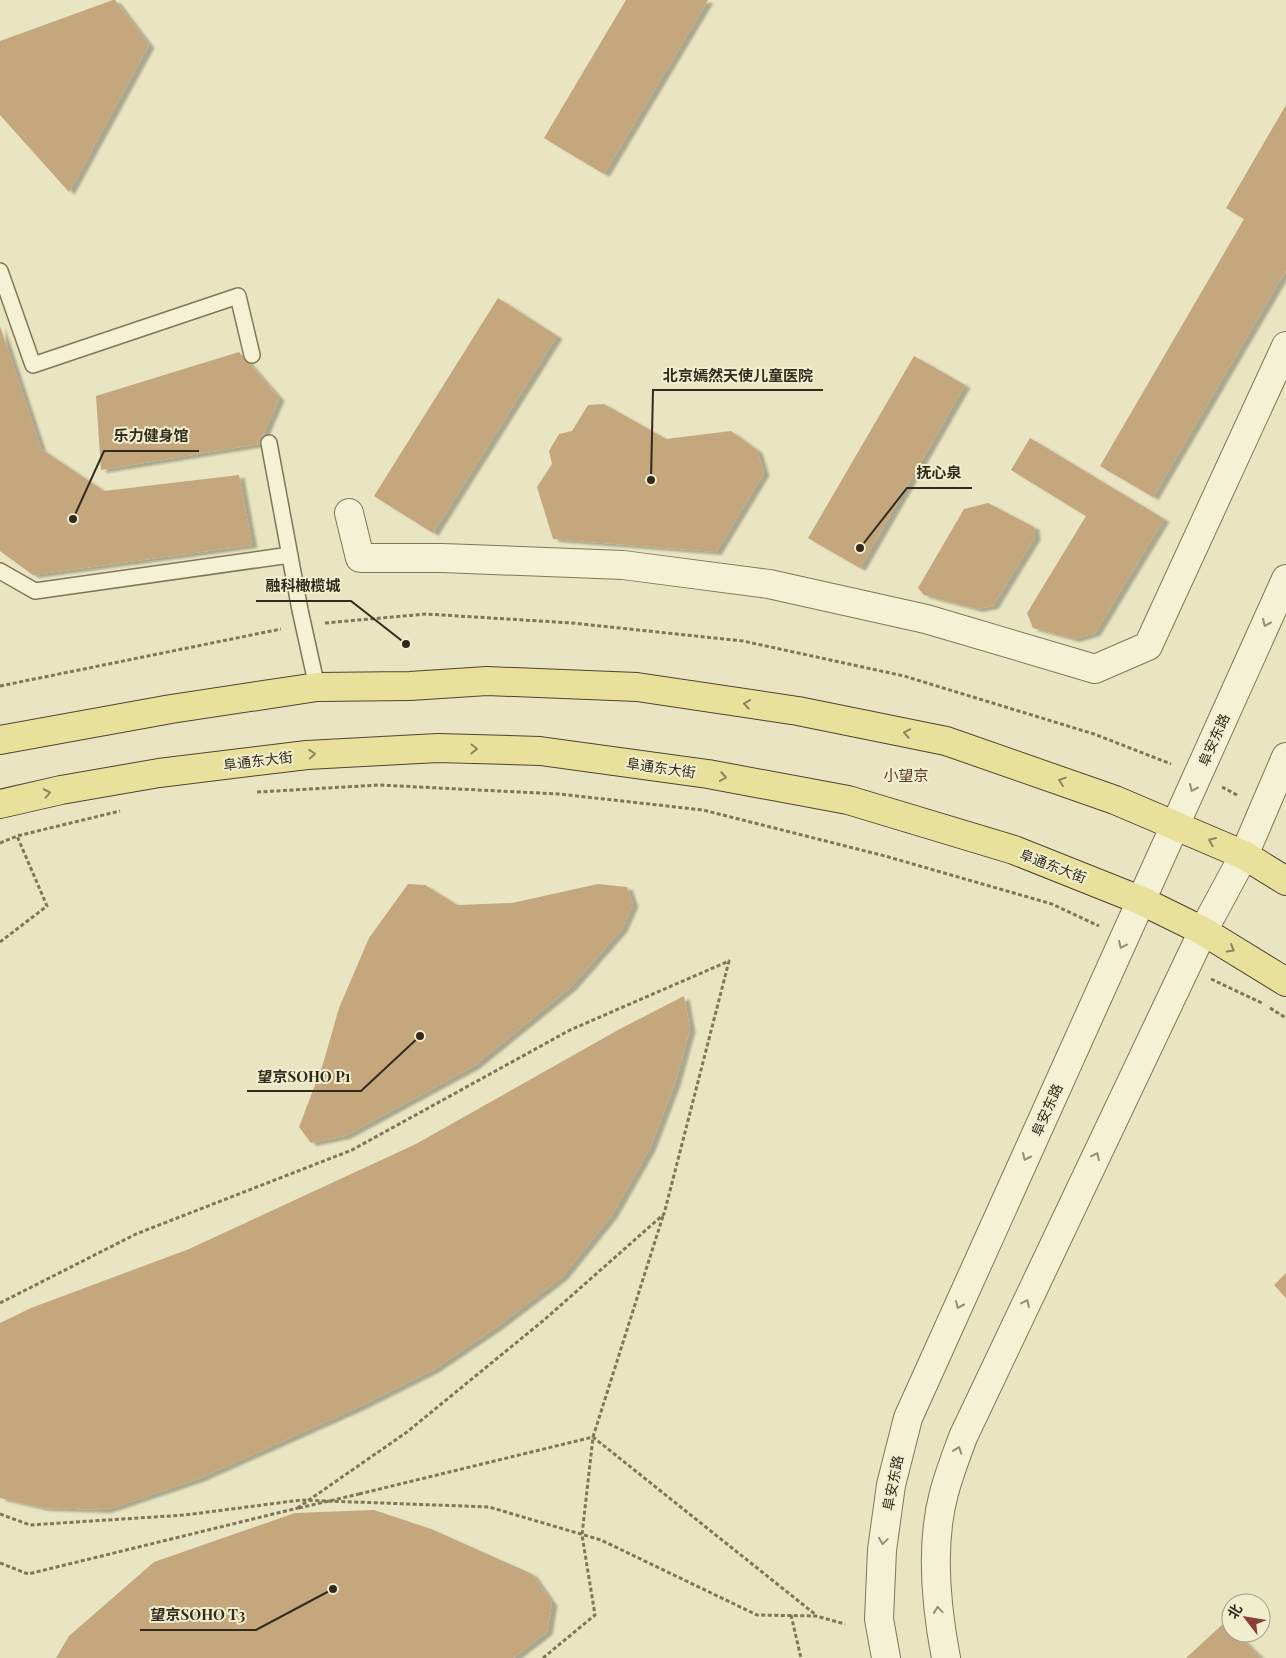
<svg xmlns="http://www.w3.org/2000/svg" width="1286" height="1658" font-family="'Playfair Display','Noto Sans SC',serif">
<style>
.building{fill:#c4a77b;filter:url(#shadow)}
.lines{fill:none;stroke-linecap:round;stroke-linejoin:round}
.service-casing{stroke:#81765b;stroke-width:18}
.minor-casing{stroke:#81765b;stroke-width:30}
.tertiary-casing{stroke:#81765b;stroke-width:30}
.primary-casing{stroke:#4f442f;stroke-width:30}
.path{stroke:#81765b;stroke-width:3;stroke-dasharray:4 2.5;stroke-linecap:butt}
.service{stroke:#f5f1d4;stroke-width:15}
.minor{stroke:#f5f1d4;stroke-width:28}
.tertiary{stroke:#f5f1d4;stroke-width:28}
.primary{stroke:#e9e09c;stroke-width:28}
.path-bridge{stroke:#81765b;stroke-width:3;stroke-dasharray:4 2.5;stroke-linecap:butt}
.oneway{stroke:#948e78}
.oneway2{stroke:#8e865c}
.labels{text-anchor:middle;stroke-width:4;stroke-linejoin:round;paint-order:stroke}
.street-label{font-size:14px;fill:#322b1d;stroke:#f1eed0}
.neighbourhood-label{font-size:15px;fill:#5a3821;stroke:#f1eed0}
.leader{fill:none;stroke:#322b1d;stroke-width:2}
.callout-dot{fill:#322b1d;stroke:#f1eed0;stroke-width:2}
.callout-label{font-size:15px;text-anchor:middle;font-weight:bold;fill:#322b1d;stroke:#f1eed0;stroke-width:4;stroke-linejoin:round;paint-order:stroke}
</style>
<defs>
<filter id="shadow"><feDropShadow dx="5.5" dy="3" stdDeviation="1" flood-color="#0004"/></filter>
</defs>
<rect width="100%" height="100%" fill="#e9e4c1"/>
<!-- building -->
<path class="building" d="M113,0H115L149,45L69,192L0,115V41Z
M626,0H708L604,174L544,138Z
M1286,105V270L1153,497L1100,466L1244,219L1226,208Z
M498,298L557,336L433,533L374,496Z
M0,326L41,449L104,491L239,475L252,545L33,575L0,551Z
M239,352L279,398L259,444L101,470L96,396Z
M914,356L965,385L860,568L808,538Z
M604,404L666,439L731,431L757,450L764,473L716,552L553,539L537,487L552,464L549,451L559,434L572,431L588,405Z
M1030,438L1164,519L1095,633L1074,639L1033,628L1027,613L1086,516L1011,470Z
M988,503L1034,527L1035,537L993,606L977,609L924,595L918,588L964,509Z
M408,884L425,885L457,905L512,903L598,884L627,887L633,904L622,929L571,987L474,1066L345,1136L311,1143L299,1127L323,1064L339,1008L369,938Z
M684,996L690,1029L675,1083L650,1148L612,1215L562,1277L498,1326L433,1370L359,1407L198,1479L106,1510L44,1508L0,1498V1323L31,1308L189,1249L416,1144L618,1030Z
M1286,1273V1298L1274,1285Z
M374,1510L431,1529L532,1574L552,1603L547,1632L513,1658H56L69,1636L154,1562L295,1513Z
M1225,1622L1231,1628V1633H1236L1261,1658H1186Z"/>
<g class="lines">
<!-- service casing -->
<g class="service-casing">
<path id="service" d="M0,271L33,365L238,296L252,355
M269,443L300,610L317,687
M0,571L35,591L290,555"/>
</g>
<!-- minor casing -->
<g class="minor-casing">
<path id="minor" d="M349,513L360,558H442L623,565L769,584L926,619L1095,669L1148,646L1286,346"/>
</g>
<!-- tertiary casing -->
<g class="tertiary-casing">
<path id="tertiary" d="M886,1658L879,1619L882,1550L891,1485L908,1418L1286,579
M946,1658C936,1606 930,1545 944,1493C949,1474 956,1456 963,1437L1203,931L1244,855L1286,757"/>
</g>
<!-- primary casing -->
<g class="primary-casing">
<path id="primary" d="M0,740L171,709L317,687L410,686L487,681L637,687L798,711L946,741L1115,800L1244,855L1286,881
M0,804L61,790L159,773L307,755L438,748L540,751L708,774L848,800L1014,850L1142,901L1203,931L1286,982"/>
</g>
<!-- path -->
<path class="path" d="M325,623L426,614L572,623L743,641L904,676L1094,734L1171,764
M0,686L281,629
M1222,787L1239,796
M257,792L379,785L559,794L703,810L885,856L1052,904L1099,926
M0,843L17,836L120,811
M0,942L47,906L17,836
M1211,979L1262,1003
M1270,1008L1286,1018
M0,1303L136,1234L352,1150L570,1030L729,961L664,1214L544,1320L407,1432L296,1509
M359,1494L593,1437L816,1615
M0,1514L30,1525L185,1515L301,1500L489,1507L601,1540L757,1615L816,1616L845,1624
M0,1563L28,1574L298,1508
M791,1615L801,1658
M543,1658L595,1615L582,1535L593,1437L663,1216"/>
<!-- service -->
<use href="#service" class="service"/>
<!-- minor -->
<use href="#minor" class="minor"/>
<!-- tertiary -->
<use href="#tertiary" class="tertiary"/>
<!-- primary -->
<use href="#primary" class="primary"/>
<!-- path-bridge -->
<path class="path-bridge" d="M299,1508L359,1494"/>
</g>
<!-- one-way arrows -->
<defs><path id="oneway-chevron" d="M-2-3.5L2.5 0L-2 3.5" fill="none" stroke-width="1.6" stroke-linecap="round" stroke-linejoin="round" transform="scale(1.25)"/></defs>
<g class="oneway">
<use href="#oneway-chevron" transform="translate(1266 623) rotate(114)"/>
<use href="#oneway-chevron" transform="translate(1193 788) rotate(114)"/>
<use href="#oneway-chevron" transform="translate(1122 945) rotate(115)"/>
<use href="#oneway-chevron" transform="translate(1096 1156) rotate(-65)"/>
<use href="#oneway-chevron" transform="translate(1026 1157) rotate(114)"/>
<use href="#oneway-chevron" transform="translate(1026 1303) rotate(-65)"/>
<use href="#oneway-chevron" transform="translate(959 1305) rotate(114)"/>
<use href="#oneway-chevron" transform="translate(958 1450) rotate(-71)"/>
<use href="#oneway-chevron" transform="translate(883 1541) rotate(98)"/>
<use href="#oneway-chevron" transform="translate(938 1610) rotate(-95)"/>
</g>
<g class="oneway2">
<use href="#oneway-chevron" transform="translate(747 704) rotate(-171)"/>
<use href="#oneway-chevron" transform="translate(907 733) rotate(-169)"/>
<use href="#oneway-chevron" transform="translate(474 749) rotate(1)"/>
<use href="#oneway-chevron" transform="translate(312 754) rotate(-4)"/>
<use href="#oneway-chevron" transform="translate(723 777) rotate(10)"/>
<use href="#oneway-chevron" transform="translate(1062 781) rotate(-161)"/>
<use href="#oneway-chevron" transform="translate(47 793) rotate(-12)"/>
<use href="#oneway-chevron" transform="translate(1212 841) rotate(-157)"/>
<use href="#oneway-chevron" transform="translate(1231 949) rotate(31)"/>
</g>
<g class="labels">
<!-- street labels -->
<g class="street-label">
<text transform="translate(1214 740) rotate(-66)" y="5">阜安东路</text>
<text transform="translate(258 761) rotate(-7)" y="5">阜通东大街</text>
<text transform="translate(661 768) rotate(8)" y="5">阜通东大街</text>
<text transform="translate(1053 866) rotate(21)" y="5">阜通东大街</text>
<text transform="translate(1047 1110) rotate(-66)" y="5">阜安东路</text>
<text transform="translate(893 1483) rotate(-79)" y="5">阜安东路</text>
</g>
<!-- neighbourhood labels -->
<g class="neighbourhood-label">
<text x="906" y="781">小望京</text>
</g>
</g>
<!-- callouts -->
<path class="leader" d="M651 480L653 390H823M73 519L104 451H199M860 548L907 488H972M406 644L351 601H256M420 1036L361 1091H247M333 1589L256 1630H140"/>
<g class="callout-dot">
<circle cx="651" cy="480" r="5"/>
<circle cx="73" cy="519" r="5"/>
<circle cx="860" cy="548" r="5"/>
<circle cx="406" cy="644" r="5"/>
<circle cx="420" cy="1036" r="5"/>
<circle cx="333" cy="1589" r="5"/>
</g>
<g class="callout-label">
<text x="738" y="381">北京嫣然天使儿童医院</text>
<text x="151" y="441">乐力健身馆</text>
<text x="939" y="478">抚心泉</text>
<text x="303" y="591">融科橄榄城</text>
<text x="304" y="1082">望京SOHO P1</text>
<text x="198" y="1620">望京SOHO T3</text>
</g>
<!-- north arrow -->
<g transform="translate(1246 1618) rotate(301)"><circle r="24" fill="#f1eed0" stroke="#a5a088"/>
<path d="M0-4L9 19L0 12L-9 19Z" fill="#8a4131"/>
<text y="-8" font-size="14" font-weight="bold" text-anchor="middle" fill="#322b1d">北</text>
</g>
</svg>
